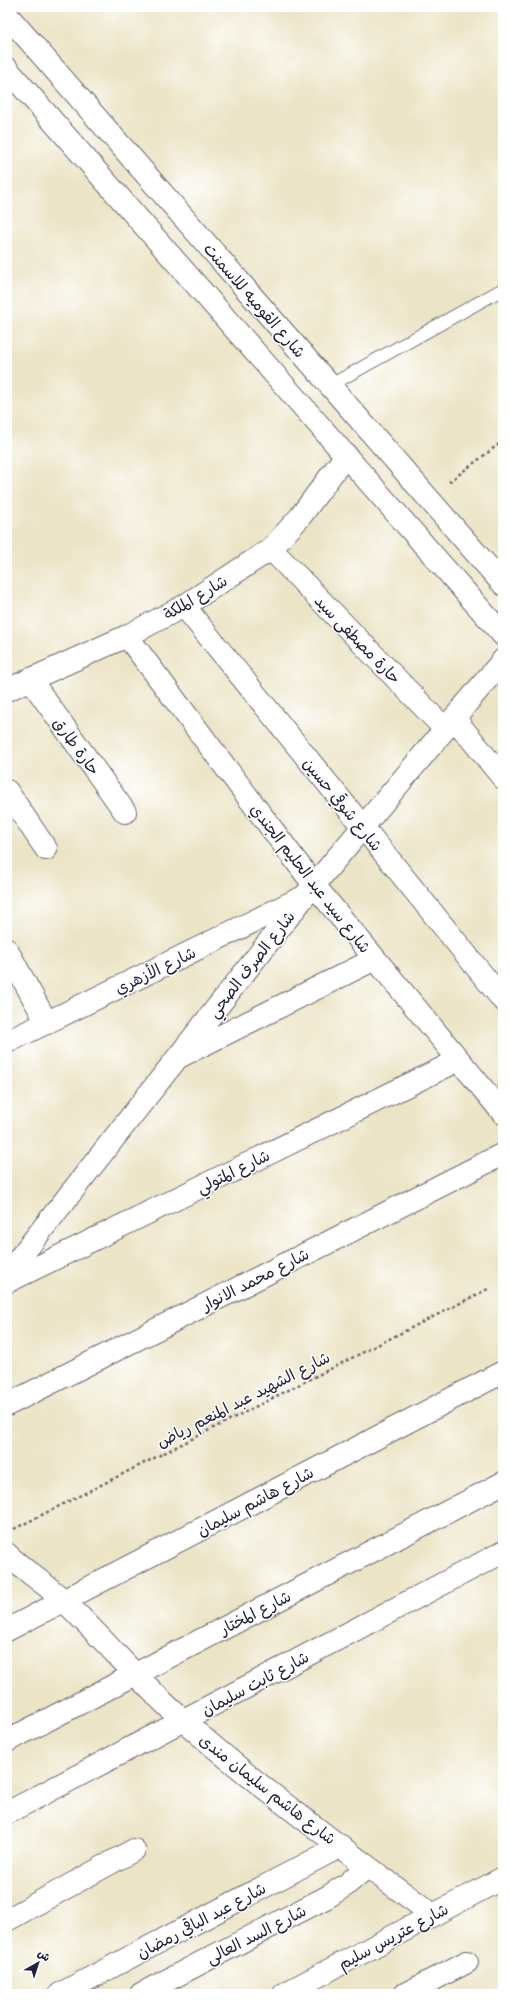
<svg xmlns="http://www.w3.org/2000/svg" width="510" height="2001" font-family="Mynerve,'Playpen Sans Arabic',sans-serif">
<style>
.lines{fill:none;stroke-linecap:round;stroke-linejoin:round}
.service-casing{stroke:#69666c;stroke-width:14}
.minor-casing{stroke:#69666c;stroke-width:24}
.secondary-casing{stroke:#69666c;stroke-width:24}
.path{stroke:#69666c;stroke-width:2.5;stroke-dasharray:3 3;stroke-linecap:butt}
.service{stroke:#fff;stroke-width:12}
.minor{stroke:#fff;stroke-width:22}
.secondary{stroke:#fff;stroke-width:22}
.labels{text-anchor:middle;stroke-width:3;stroke-linejoin:round;paint-order:stroke}
.street-label{font-size:16px;fill:#22223b;stroke:#fff}
</style>
<rect width="100%" height="100%" fill="#fff"/>
<filter id="ink" filterUnits="userSpaceOnUse"><feTurbulence type="fractalNoise" baseFrequency=".025" numOctaves="2"/><feDisplacementMap in="SourceGraphic" scale="8" xChannelSelector="R" yChannelSelector="G"/><feConvolveMatrix kernelMatrix="1 2 1 2 8 2 1 2 1" color-interpolation-filters="sRGB"/></filter>
<filter id="wash" filterUnits="userSpaceOnUse"><feTurbulence type="fractalNoise" baseFrequency=".012" numOctaves="4" result="noise"/><feDisplacementMap in="SourceGraphic" scale="16" xChannelSelector="R" yChannelSelector="G"/><feGaussianBlur stdDeviation="0.9" result="paint"/><feColorMatrix in="noise" values="0 0 0 0 0 0 0 0 0 0 0 0 0 0 0 0 0 1.4 0 .05"/><feComposite in="paint" operator="in"/></filter>
<g filter="url(#wash)">
<rect width="100%" height="100%" fill="#ece4c6"/>
</g>
<g filter="url(#ink)">
<g class="lines">
<!-- service casing -->
<g class="service-casing">
<path id="service" d="M329,386L503,289"/>
</g>
<!-- minor casing -->
<g class="minor-casing">
<path id="minor" d="M271,549L445,729
M184,606L503,1000
M127,636L314,885L503,1113
M30,679L125,812
M7,690L127,636L184,606L271,549L300,517L346,455
M454,718L503,778
M7,791L46,849
M7,950L47,1023
M7,1042L299,899
M181,1056L375,959
M7,1274L304,897L503,660
M7,1282L459,1060
M7,1405L503,1154
M7,1554C25,1572 47,1584 65,1602C106,1641 142,1685 185,1722C263,1791 349,1853 433,1915
M7,1630L503,1372
M7,1741L503,1483
M7,1813L503,1552
M7,1920L134,1850
M60,1994L341,1846
M141,1994L329,1896L346,1885L367,1867
M284,1994L503,1878
M405,1994L467,1962"/>
</g>
<!-- secondary casing -->
<g class="secondary-casing">
<path id="secondary" d="M7,15L503,584
M7,69L503,635"/>
</g>
<!-- path -->
<path class="path" d="M449,482L503,441
M14,1529L490,1288"/>
<!-- service -->
<use href="#service" class="service"/>
<!-- minor -->
<use href="#minor" class="minor"/>
<!-- secondary -->
<use href="#secondary" class="secondary"/>
</g>
</g>
<g class="labels">
<!-- street labels -->
<g class="street-label">
<text transform="translate(255 300) rotate(49)" y="6">شارع القوميه للاسمنت</text>
<text transform="translate(195 597) rotate(-31)" y="6">شارع الملكة</text>
<text transform="translate(358 639) rotate(46)" y="6">حارة مصطفى سيد</text>
<text transform="translate(77 746) rotate(54)" y="6">حارة طارق</text>
<text transform="translate(343 804) rotate(51)" y="6">شارع شوقي حسين</text>
<text transform="translate(311 878) rotate(52)" y="6">شارع سيد عبد الحليم الجندي</text>
<text transform="translate(251 964) rotate(-52)" y="6">شارع الصرف الصحي</text>
<text transform="translate(155 970) rotate(-26)" y="6">شارع الأزهري</text>
<text transform="translate(233 1171) rotate(-26)" y="6">شارع المتولي</text>
<text transform="translate(255 1279) rotate(-27)" y="6">شارع محمد الانوار</text>
<text transform="translate(243 1399) rotate(-27)" y="6">شارع الشهيد عبد المنعم رياض</text>
<text transform="translate(255 1501) rotate(-28)" y="6">شارع هاشم سليمان</text>
<text transform="translate(255 1612) rotate(-27)" y="6">شارع المختار</text>
<text transform="translate(255 1683) rotate(-28)" y="6">شارع ثابت سليمان</text>
<text transform="translate(268 1789) rotate(38)" y="6">شارع هاشم سليمان مندى</text>
<text transform="translate(201 1920) rotate(-28)" y="6">شارع عبد الباقي رمضان</text>
<text transform="translate(256 1934) rotate(-27)" y="6">شارع السد العالى</text>
<text transform="translate(393 1936) rotate(-28)" y="6">شارع عتريس سليم</text>
</g>
</g>
<!-- margin -->
<rect width="510" height="2001" fill="none" stroke="#fff" stroke-width="24"/>
<!-- north arrow -->
<g transform="translate(38 1963) rotate(39)" stroke="#ffffff" stroke-width="3" paint-order="stroke">
<path d="M0-3L7 15L0 10L-7 15Z" fill="#22223b"/>
<text y="-6" font-size="11" font-weight="bold" text-anchor="middle" fill="#22223b">ش</text>
</g>
</svg>
